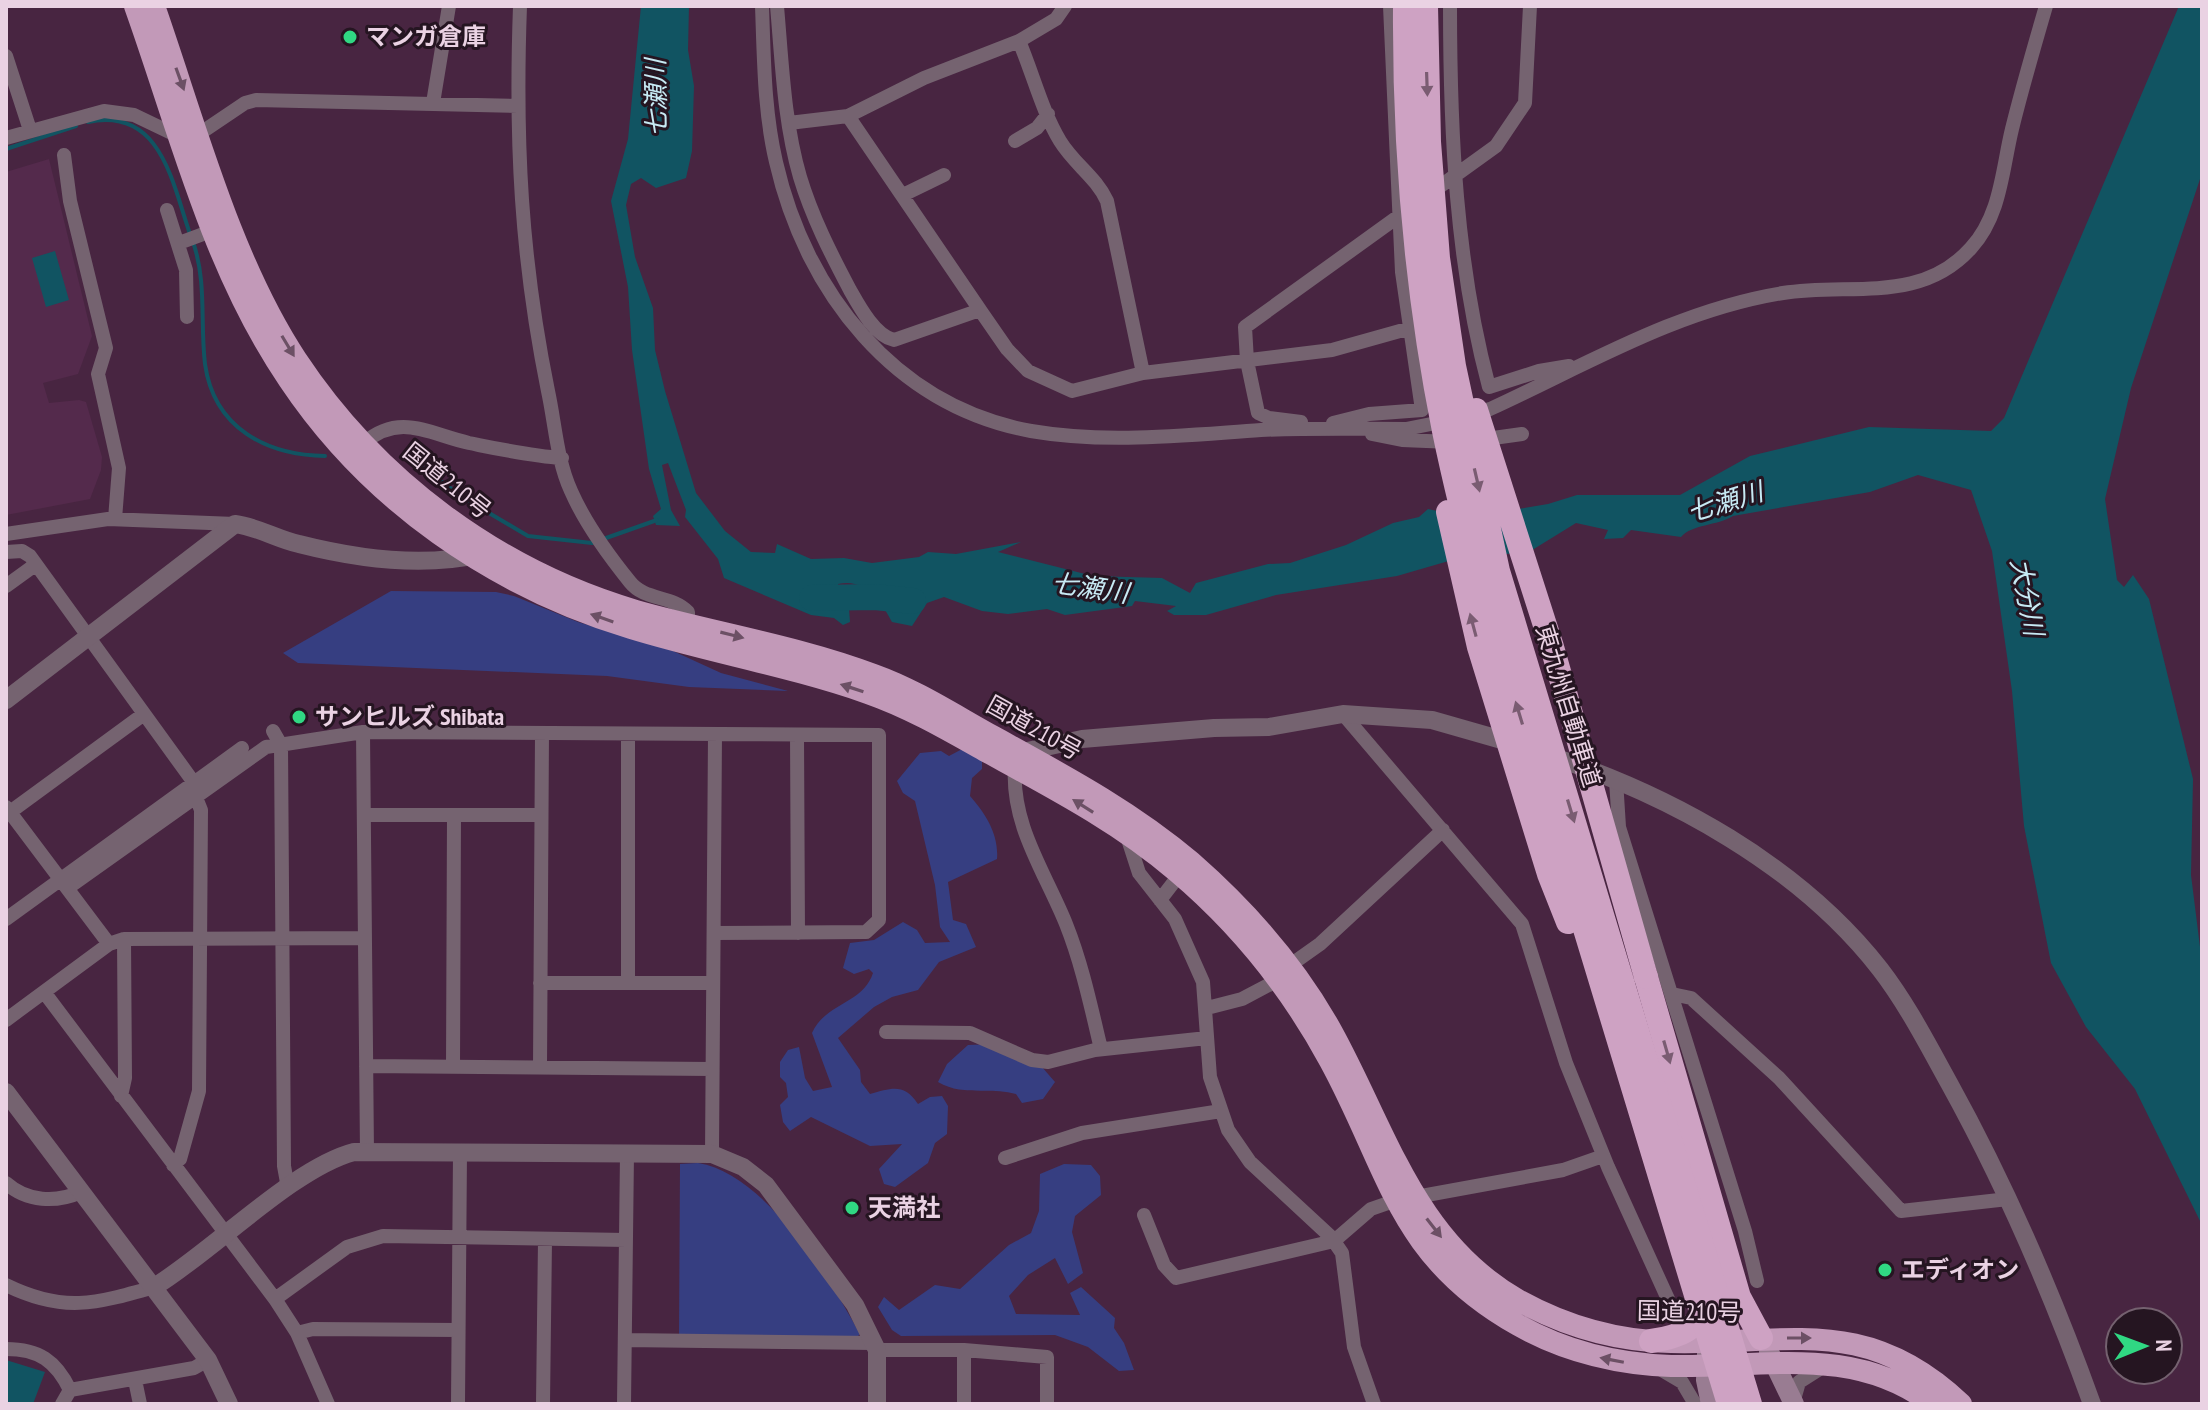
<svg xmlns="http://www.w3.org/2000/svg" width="2208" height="1410" font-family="'PT Sans Narrow','Noto Sans JP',sans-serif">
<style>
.built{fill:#542a4c}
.green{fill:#363e81}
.water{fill:#115462}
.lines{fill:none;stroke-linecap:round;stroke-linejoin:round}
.stream{stroke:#115462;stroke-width:4}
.river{stroke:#115462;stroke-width:26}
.minor{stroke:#756370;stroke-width:14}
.tertiary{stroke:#756370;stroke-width:18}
.secondary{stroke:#997c92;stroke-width:20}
.trunk{stroke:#c299b8;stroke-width:22}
.motorway{stroke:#cea2c3;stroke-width:24}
.motorway-bridge{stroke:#cea2c3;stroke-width:24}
.oneway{fill:#6c5065}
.oneway2{fill:#7a5c72}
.poi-dot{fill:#30d883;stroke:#251521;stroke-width:3}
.labels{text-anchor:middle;stroke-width:6;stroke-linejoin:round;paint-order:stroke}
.poi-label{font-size:24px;font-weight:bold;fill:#ead2e3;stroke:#251521;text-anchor:start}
.street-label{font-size:24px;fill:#ead2e3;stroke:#251521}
.water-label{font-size:26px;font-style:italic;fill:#c7eaf4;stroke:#251521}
</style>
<rect width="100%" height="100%" fill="#482541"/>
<!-- built -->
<path class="built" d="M49,159L92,336L78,374L43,383L49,403L79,400L86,402L102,457L101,470L90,499L6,515V172Z"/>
<!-- green -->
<path class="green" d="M391,591L496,592L514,596L578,622L673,651L721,673L788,691L689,687L607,676L298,663L283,653Z
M966,747L982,760V769L972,778L970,796C986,814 999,835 997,859L948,882L953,920L966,924L976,947L939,962L918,990L892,997L874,1007L838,1038L860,1070L861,1082L870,1094C892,1088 904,1083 918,1104L930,1097L942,1096L948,1106L947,1134L935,1143L928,1163L895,1187L884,1184L879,1169L902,1144L870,1146L811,1117L790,1131L783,1122L780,1105L788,1097L786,1083L780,1077V1062L788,1050L799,1047L805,1078L813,1091L832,1087L812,1033C825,1003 863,1004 873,973L869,969L854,974L843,968L850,943L874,940L903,922L917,930L925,943L950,942L940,927L935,885L915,801L903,793L897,781L920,753L941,751L949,756Z
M995,1044L1035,1059L1055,1082L1043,1099L1022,1103L1016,1094C989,1086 963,1097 938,1082L947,1064L968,1045Z
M698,1163C764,1173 830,1279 860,1334L855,1339L679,1337L680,1164Z
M1064,1164L1091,1165L1100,1176L1101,1195L1075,1216L1072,1232L1083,1273L1068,1284L1055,1258L1028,1275L1009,1296L1016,1314L1080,1315L1070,1293L1081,1287L1115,1318L1114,1328L1124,1343L1134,1370L1119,1371L1088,1347L1055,1335L901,1336L892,1330L878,1307L884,1297L899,1310L935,1285L960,1289L1009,1245L1031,1233L1039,1211L1040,1174Z"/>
<!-- water -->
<path class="water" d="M641,6H689L688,50L694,86L692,151L686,178L656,188L641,178L631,184L626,205L635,257L653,308L655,350L665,391L696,493L725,531L751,552L775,553L777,544L811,559L844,558L872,563L919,557L928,552L956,554L1021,542L998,552L1093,576L1162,578L1190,593L1196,583L1268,564L1290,563L1346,545L1393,523L1419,517L1428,509L1442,512L1451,520L1548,504L1577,495H1680L1750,456L1869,427L1991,431L2004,418L2179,6H2202V173L2131,388L2105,499L2117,580L2124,587L2133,575L2149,599L2193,779L2191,875L2202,963V1225L2135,1089L2086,1027L2051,963L2024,826L2012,691L1992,551L1971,490L1918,475L1870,492L1733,516C1717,526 1692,524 1681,537L1631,530L1623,538L1604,539L1608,530L1576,523L1529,552L1459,558L1397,576L1276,595L1206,615H1174L1167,611L1176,606L1135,601L1132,606L1065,615L1047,609L1008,614L982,611L944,597L927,603L912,626L892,622C881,601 866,578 838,584L839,591L848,595L850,622L843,625L834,618L811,615L724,578L718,559L685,517L686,510L668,463L662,465L671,510L680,526L656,525L653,516L661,509L649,469L632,350L628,287L611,201L628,139Z
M55,251L69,300L46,307L32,258Z
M6,1360L45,1372L33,1404H6Z"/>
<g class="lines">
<!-- stream -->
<path class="stream" d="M88,122C161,107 172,182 190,234
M6,149L76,126
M193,242C207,282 200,323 205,364C214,428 266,455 325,456
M418,465L467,500L528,536L592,543L657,520"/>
<!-- river -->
<path class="river" d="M812,598L875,597L913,601"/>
<!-- minor -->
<path class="minor" d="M520,6C515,142 521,258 548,391C555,423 557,461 571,491C585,523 609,556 630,582C645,601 672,595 688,612V624
M762,6C764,59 764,111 776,162C806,293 895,406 1031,431C1106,444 1185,435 1261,430C1309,428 1357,429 1406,429L1446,421
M777,6C782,63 784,122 800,177C812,217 831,254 850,290C859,306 875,336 894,340L980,310L848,116
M1450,6C1450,133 1456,264 1489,387L1539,371L1569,366
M1019,41C1033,74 1042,111 1060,141C1074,164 1096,177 1107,201L1143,373
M6,56L30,130
M433,103L449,6
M789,123L848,116L924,78L1019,41L1056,19L1065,6
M199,134L245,103L256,100L518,106
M6,138L104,111L134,115L182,138
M1015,141L1037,128L1048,114
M64,155L70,201L106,348L98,374L119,468L115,519
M907,193L944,175
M167,210L186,270L187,317
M179,243L214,230
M980,310L1007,349L1028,371L1072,391L1143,373L1332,350L1407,329
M1470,415L1490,409C1586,365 1677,310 1783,293C1849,282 1920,305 1971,248C2001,215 2002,170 2012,129C2022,88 2034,47 2046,6
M1301,422L1269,418L1258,413L1247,361L1245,327L1496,146L1525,103L1530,6
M1333,423L1369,414L1422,410L1402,272L1390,6
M1372,434L1402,440L1451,442
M1479,440L1522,434
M364,443C400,412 429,434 469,443C499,449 531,456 562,458
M6,534L108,519L235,524
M6,552L22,551L30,556L192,780
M6,586L35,565
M1343,714L1522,924L1566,1063L1608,1167L1668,1299
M273,731L281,745L284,1166L288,1188
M363,732L367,1153
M797,735L798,933
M1015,767C1011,825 1045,872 1066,924C1082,964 1091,1007 1101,1049
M1616,780L1619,827L1745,1231L1757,1281
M6,807L109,944
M6,815L144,714
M364,815H541
M1126,833L1139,873L1175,919L1203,982L1210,1077L1228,1130L1250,1162L1331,1237L1342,1253L1354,1347L1374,1404
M69,887L266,747L363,732L879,735V920L866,932L714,933
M1160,900L1180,874
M6,919L242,748
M1289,966L1320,944L1443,830
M628,982V734
M540,983H713
M44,992L275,1299L297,1333L328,1404
M1672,994L1691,998L1779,1078L1901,1211L2008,1199
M1207,1008L1242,999L1278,980
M6,1020L109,944L124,939L365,938
M886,1032L970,1033L1032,1060L1048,1062L1095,1050L1207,1038
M366,1066L712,1069
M453,1067L454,815
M540,1067L542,733
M121,1096L125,1078L124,939
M712,1154L715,734
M1005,1158L1082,1133L1221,1111
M173,1165L180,1159L199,1091L201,810L195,795
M6,1183C27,1202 56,1203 81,1192
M1144,1215L1164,1265L1176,1278L1334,1241L1371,1209L1394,1201L1563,1170L1603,1156
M6,1285C63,1313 95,1304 154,1287
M275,1299L347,1247L383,1236L626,1240
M297,1333L313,1329L458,1330
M625,1340L874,1343
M6,1349C39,1349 56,1361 70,1390
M877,1350H964L1047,1357V1404
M1660,1369L1682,1382L1695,1404
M135,1380L140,1404
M1793,1403L1799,1382L1821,1368
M62,1404L70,1390L194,1368L208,1360
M458,1404L460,1153
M543,1404L545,1240
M624,1404L627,1154
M964,1404V1350"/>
<!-- tertiary -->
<path class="tertiary" d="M6,700L235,524C258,527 277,539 299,544C358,559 422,568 481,554
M1548,755C1670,795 1799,865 1880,969C1907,1004 1928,1045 1949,1083C2006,1186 2052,1293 2092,1404
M1020,758L1023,752L1082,739L1214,728L1269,727L1343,714L1432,720L1516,744
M6,1092L208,1360L229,1404
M154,1287C212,1252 293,1168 354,1152L712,1154L743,1167L766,1185L855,1305L877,1350V1404"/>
<!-- secondary -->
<path class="secondary" d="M1769,1352L1794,1404
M1707,1353L1706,1380L1711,1404"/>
<!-- trunk -->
<path class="trunk" d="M135,6C180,132 213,269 289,380C370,501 493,586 631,628C709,652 791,666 868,693C911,708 950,731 989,753C1053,788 1120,823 1176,871C1239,924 1291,989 1330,1061C1390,1171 1397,1257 1518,1325C1566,1352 1617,1364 1671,1366C1762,1368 1854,1344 1932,1404
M154,6C194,120 230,259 296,359C376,480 497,570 636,611C714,633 797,646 874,675C916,690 954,715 994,737C1063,775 1131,811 1191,862C1247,911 1296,967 1332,1032C1386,1130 1414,1241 1518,1300C1565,1326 1618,1341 1671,1342C1787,1345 1865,1313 1961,1404"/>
<!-- motorway -->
<path class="motorway" d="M1646,977L1739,1297L1761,1338
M1651,1341C1680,1337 1701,1329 1706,1298"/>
<!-- motorway-bridge -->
<path class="motorway-bridge" d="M1405,6C1404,149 1416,291 1444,431C1474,577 1522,720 1565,863C1619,1044 1675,1224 1729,1404
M1426,6L1429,142L1438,258L1454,366L1498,571L1750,1404
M1476,410L1552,647L1646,977
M1448,512L1479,647L1549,874L1568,922"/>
</g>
<!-- one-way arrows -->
<defs><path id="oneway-solid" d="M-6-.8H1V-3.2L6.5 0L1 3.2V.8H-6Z" transform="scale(2)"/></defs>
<g class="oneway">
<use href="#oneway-solid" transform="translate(180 79) rotate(70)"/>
<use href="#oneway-solid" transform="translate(288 346) rotate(59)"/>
<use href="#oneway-solid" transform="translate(602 618) rotate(-161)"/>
<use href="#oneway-solid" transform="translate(732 635) rotate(14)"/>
<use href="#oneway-solid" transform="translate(852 688) rotate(-162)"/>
<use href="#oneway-solid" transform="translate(1083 806) rotate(-148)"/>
<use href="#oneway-solid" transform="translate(1434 1228) rotate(52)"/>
<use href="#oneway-solid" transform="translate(1799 1338)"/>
<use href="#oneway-solid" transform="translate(1612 1360) rotate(-169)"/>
</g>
<g class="oneway2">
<use href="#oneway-solid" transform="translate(1427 84) rotate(88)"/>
<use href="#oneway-solid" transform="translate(1477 480) rotate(77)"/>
<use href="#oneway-solid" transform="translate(1473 625) rotate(-105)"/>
<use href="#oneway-solid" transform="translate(1519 713) rotate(-107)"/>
<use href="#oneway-solid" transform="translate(1571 811) rotate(73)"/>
<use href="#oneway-solid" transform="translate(1667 1052) rotate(74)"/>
</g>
<!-- markers -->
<g class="poi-dot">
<circle cx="350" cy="37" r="8"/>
<circle cx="299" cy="717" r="8"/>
<circle cx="852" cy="1208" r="8"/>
<circle cx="1885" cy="1270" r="8"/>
</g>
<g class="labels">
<!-- poi labels -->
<g class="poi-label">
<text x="366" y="45">マンガ倉庫</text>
<text x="315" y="725">サンヒルズ Shibata</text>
<text x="868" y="1216">天満社</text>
<text x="1901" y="1278">エディオン</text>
</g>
<!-- street labels -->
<g class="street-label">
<text transform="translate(447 481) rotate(39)" y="8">国道210号</text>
<text transform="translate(1568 706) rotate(73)" y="8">東九州自動車道</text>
<text transform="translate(1034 728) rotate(29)" y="8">国道210号</text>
<text transform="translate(1689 1312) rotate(1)" y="8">国道210号</text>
</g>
<!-- water labels -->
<g class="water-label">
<text transform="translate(656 98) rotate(-91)" y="9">七瀬川</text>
<text transform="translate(1725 502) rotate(-17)" y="9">七瀬川</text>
<text transform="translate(1090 588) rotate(8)" y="9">七瀬川</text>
<text transform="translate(2027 597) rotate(79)" y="9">大分川</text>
</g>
</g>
<!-- border -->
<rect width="2208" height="1410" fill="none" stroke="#ead2e3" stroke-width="16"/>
<!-- north arrow -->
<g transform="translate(2144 1346) rotate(89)"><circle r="38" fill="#251521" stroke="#74616f" stroke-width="2"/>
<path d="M0-6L14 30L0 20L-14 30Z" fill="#30d883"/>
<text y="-12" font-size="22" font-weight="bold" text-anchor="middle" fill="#ead2e3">N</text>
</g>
</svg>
